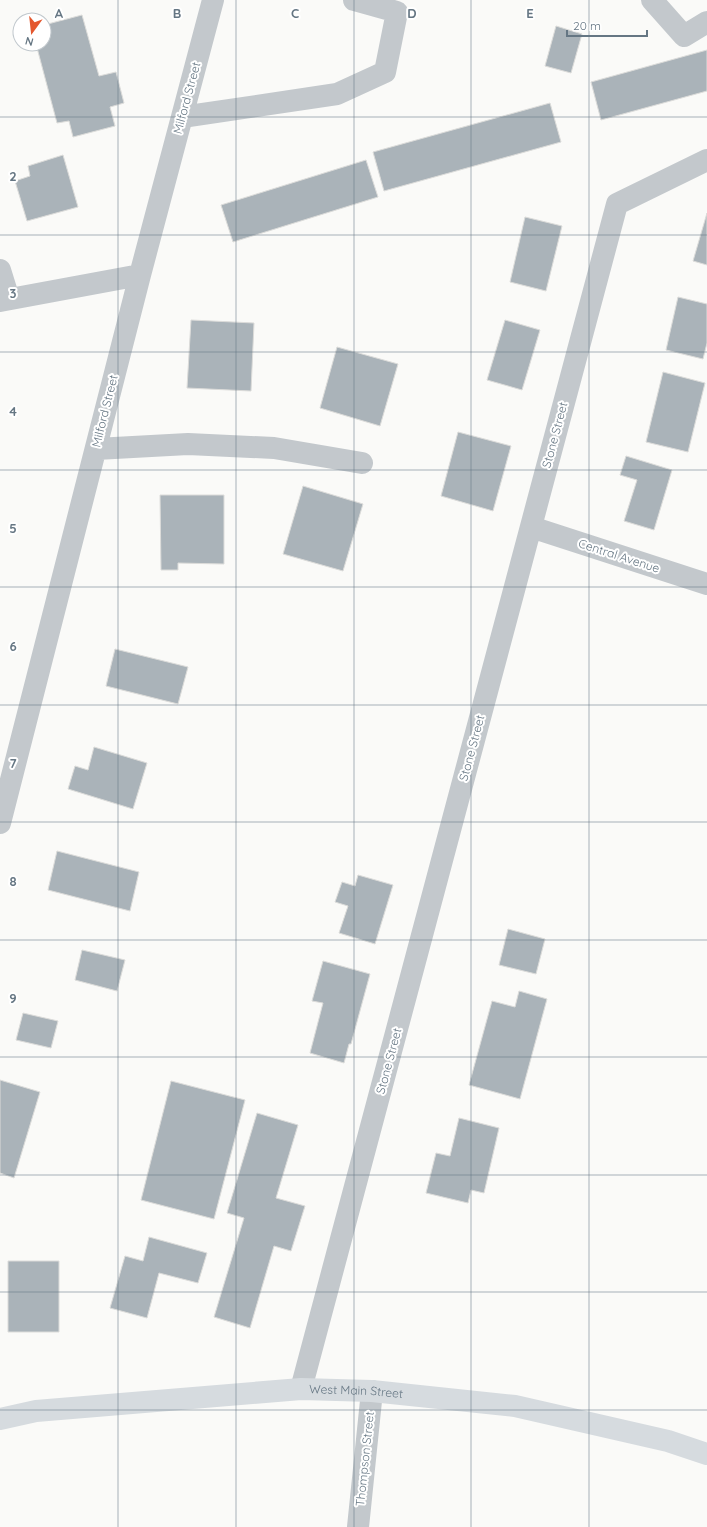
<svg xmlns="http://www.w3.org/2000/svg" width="707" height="1527" font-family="Quicksand,sans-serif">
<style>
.building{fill:#aab3b9;stroke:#dcdcda}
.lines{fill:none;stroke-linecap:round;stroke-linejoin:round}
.minor{stroke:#c3c8cc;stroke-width:22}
.major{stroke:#d6dbdf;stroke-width:22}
.grid{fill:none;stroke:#657683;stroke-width:1;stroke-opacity:0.55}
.labels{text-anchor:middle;stroke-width:4;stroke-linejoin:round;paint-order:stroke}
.street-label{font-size:12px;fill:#657683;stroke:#fff}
.grid-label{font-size:13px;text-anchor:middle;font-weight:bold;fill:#657683;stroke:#fff;stroke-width:4;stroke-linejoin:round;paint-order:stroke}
</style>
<rect width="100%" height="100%" fill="#fafaf8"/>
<!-- building -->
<path class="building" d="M82,15L99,76L116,72L124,103L110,107L115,126L73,137L69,121L57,123L36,44H44V25Z
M556,26L582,34L571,73L545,66Z
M707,50V91L601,120L591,82Z
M550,103L561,142L384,191L373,152Z
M63,155L78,207L27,221L15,181L30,176L28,166Z
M366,160L378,197L233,242L221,205Z
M707,213V265L693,261Z
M525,217L562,226L546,291L510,282Z
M678,297L707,304V343L703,359L666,350Z
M191,320L254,323L251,391L187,388Z
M505,320L540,330L522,390L487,380Z
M337,347L398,364L380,426L320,408Z
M663,372L705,383L688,452L646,442Z
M458,432L511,446L493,511L441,496Z
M626,456L672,470L654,530L624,521L637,480L620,475Z
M303,486L363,504L343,571L283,554Z
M160,495H224V564L178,563V570H161Z
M115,649L188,667L178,704L106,686Z
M94,747L147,763L133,809L68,789L75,766L88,770Z
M57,851L139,872L130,911L48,890Z
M358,875L393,885L375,944L339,933L348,906L335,902L342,882L355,886Z
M508,929L545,939L536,974L499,965Z
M82,950L125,960L117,991L75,980Z
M323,961L370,974L351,1044H349L344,1063L310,1053L323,1003L312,1001Z
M519,991L547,999L520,1099L469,1085L492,1001L515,1007Z
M23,1013L58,1021L51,1048L16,1040Z
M0,1080L40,1092L14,1178L0,1173Z
M171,1081L245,1100L214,1219L141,1200Z
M257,1113L298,1125L276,1198L305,1206L291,1251L274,1246L250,1328L214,1317L244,1218L227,1213Z
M459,1118L499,1128L484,1193L471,1190L468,1203L426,1193L436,1153L450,1156Z
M149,1237L207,1253L198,1283L159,1273L147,1318L110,1308L125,1256L143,1261Z
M8,1261H59V1332H8Z"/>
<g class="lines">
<!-- minor -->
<path class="minor" d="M652,0L684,36L707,22
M182,117L337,94L385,72L397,12L354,0
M0,270L9,299
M0,301L140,275
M96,449L188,444L274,448L362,463
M531,527L707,584
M0,823L140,275L213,0
M301,1389L617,204L707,160
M358,1527L372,1391"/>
<!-- major -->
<path class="major" id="s1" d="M0,1419L36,1411L301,1389L372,1391L515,1406L668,1441L707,1454"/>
</g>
<!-- grid -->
<path class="grid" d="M118,0V1527M236,0V1527M354,0V1527M471,0V1527M589,0V1527M0,117H707M0,235H707M0,352H707M0,470H707M0,587H707M0,705H707M0,822H707M0,940H707M0,1057H707M0,1175H707M0,1292H707M0,1410H707"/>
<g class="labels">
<!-- street labels -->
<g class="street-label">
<text transform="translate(187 98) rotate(-75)" y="4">Milford Street</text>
<text transform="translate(105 411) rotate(-76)" y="4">Milford Street</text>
<text transform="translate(555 435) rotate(-75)" y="4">Stone Street</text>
<text transform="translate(619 556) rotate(18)" y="4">Central Avenue</text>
<text transform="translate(472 748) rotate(-75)" y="4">Stone Street</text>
<text transform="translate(389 1061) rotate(-75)" y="4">Stone Street</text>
<text dy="4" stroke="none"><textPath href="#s1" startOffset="358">West Main Street</textPath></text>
<text transform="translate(365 1459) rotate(-84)" y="4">Thompson Street</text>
</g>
</g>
<g class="grid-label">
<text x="59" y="18">A</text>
<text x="177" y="18">B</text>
<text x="295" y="18">C</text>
<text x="412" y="18">D</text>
<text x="530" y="18">E</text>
<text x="13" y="181">2</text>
<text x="13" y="298">3</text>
<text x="13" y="416">4</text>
<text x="13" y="533">5</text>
<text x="13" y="651">6</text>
<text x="13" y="768">7</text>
<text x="13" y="886">8</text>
<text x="13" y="1003">9</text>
</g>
<!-- north arrow -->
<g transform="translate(32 32) rotate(195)"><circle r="19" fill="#ffffff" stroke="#c1c8cd"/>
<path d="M0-3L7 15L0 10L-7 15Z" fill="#e4572e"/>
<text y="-6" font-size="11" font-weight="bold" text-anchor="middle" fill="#657683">N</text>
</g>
<!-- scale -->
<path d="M567 30v6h80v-6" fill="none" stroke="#657683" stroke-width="2"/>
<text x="573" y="30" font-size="12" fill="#657683" stroke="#ffffff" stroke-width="3" paint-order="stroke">20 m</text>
</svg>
